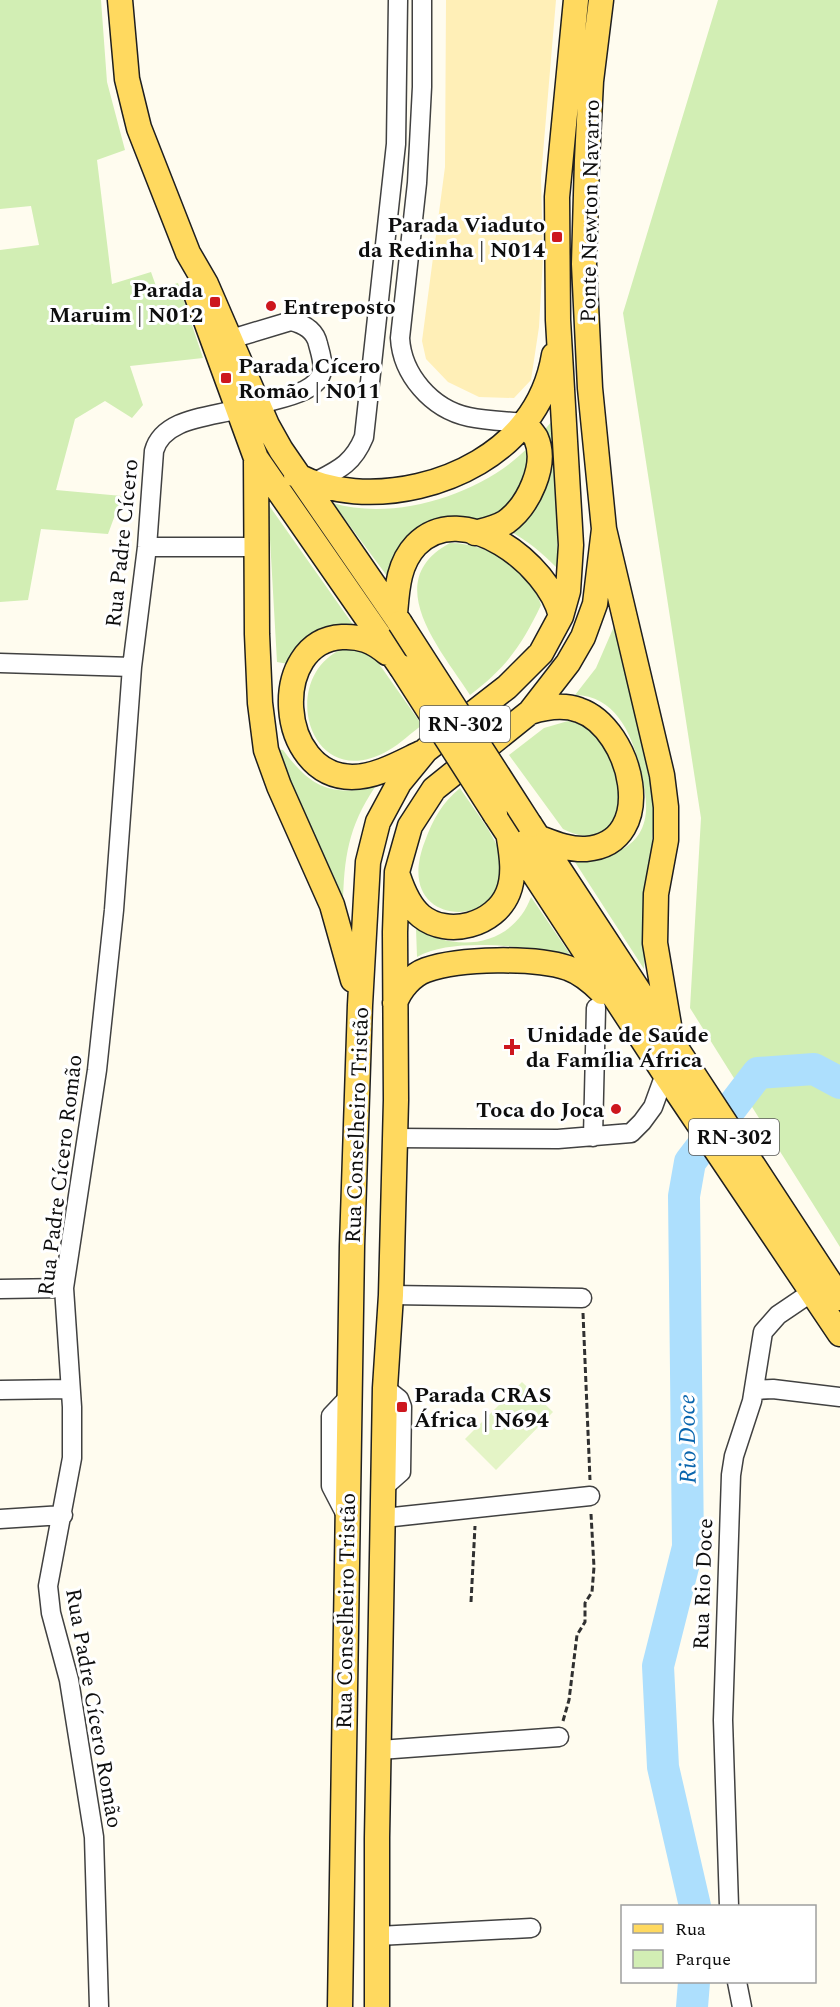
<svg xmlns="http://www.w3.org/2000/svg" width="840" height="2007" font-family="Spectral,serif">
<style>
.green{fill:#d2eeb4}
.sand{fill:#ffefb7}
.pitch{fill:#e4f4c6}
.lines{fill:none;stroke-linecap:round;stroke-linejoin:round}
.river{stroke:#addffd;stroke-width:32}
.minor-casing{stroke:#414141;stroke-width:21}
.major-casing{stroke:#1f1f1f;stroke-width:27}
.path{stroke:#303030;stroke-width:3;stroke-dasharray:6 3;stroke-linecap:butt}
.minor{stroke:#fff;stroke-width:18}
.major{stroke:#ffd95f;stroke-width:24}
.major-bridge-casing{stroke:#1f1f1f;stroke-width:27;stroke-linecap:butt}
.major-bridge{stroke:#ffd95f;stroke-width:24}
.poi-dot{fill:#cd171e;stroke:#fff;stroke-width:2}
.labels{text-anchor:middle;stroke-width:6;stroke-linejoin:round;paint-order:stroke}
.shield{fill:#fff;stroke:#565656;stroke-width:1.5}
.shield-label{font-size:21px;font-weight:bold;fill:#0e0e0e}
.street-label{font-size:22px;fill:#0e0e0e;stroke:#fff}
.poi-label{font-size:22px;font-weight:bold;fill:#0e0e0e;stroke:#fff;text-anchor:start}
.water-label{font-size:24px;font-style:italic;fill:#0965ad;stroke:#fff}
</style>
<rect width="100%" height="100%" fill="#fffcef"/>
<!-- green -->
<path class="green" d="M0,0H101L107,82L125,150L97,160L112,284L151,272L157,289L178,283L203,358L130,366L143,405L132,418L105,401L75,419L56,490L122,496L108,534L41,529L28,600L0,602V250L39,245L31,206L0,209Z
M718,0H840V1247L690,1008L701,818L623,313Z
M555,418L558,569C532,542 499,518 460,518L390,580L333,503C392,521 475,496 520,455C533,444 543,431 555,418Z
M268,504L354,626C325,623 304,641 288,664L277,662Z
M450,543C487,543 530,568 541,605C522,645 506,668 470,695C441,650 379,581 450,543Z
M615,624L653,795L654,813L644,969L573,859C596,859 624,856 639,834C650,817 646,794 642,776C634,740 619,696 575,695L596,668Z
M342,649L366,652L377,661L422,725C411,733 400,744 389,750C309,797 277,678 342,649Z
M568,721C575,723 583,724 590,729C628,756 636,865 563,829L509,755L544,728Z
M277,749L283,750C310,786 329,797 375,787C348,827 344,858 343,905Z
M460,788C474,810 495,834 502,859C519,929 388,936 425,841C433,819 442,803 460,788Z
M531,897L570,954C529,948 455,936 417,957L416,928C457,954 513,946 531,897Z"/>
<!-- sand -->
<path class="sand" d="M446,0H556L541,177L543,258L539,327L531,380L514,398L479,397L448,382L426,359L422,341L445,167Z"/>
<!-- pitch -->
<path class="pitch" d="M522,1382L553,1412L496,1470L465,1439Z"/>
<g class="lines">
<!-- river -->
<path class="river" d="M695,1906L663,1767L658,1666L688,1547L684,1196L690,1162L758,1073L814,1069L840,1083
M692,2007L694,1982"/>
<!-- minor casing -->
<g class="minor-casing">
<path id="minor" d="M422,0V87L417,183L400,338C402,374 431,409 469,417C487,421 506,421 525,423
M231,339L291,321C304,324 315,330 318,344C320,352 324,363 322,371C318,394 277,398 258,405
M313,483C338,470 353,464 364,437L396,144L398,0
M147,547H256
M0,663L132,667
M593,1137L596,1008
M394,1138L558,1139L631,1133L642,1122L653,1107L665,1074
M0,1289L64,1288
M391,1295L582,1298
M0,1390L70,1389
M755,1390L773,1389L840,1397
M384,1487L401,1472L402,1407L399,1399L385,1388
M346,1515L331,1486V1416L349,1397
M384,1518L590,1496
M0,1519L63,1515
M380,1750L559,1737
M729,1906L723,1720L731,1475L734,1456L752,1401L763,1332L778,1315L812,1292
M378,1936L531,1928
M737,1982L742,2007
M99,2007L94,1837L69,1680L51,1613L48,1586L72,1458V1407L64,1288L97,1070L114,910L132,667L147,547L154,451C163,418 210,417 239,409"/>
</g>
<!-- major casing -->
<g class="major-casing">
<path id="major" d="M120,0L127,79L139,128L188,253L206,284L267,425L281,450L400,623
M601,0L591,81L587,160L584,264L590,388L604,529L662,775L666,807V840L656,894L655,943L672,1043
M195,291L256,458L401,667
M256,458L257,634L260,703L266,750L279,786L332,905L353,980
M296,475C366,512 477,485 525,422C540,403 550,379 554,355
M475,533C486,530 496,528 506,522C528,506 548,465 536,438C533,433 528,428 525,423
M395,614C397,590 398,564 416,545C462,497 549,565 561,616
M387,653C373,641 360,636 342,637C269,641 276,776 352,777C376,777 400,763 421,753
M530,712C546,707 563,704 579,710C632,728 660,843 586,849C569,850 553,843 537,837
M495,814L665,1074L840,1334
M530,825L840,1298
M398,876C403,891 409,906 421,916C448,938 495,925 508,893C515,876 512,856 509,838
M395,1003C400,989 412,975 426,970C460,958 534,957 568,968C582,973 592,982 602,992
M340,2007L352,1246L360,1005L368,862L378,822L399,783L426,750L507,687L541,653L561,616L568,591L571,545L558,320L557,197L576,0
M377,2007V1838L385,1388L391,1295L396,1100L395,932L397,872L410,826L434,789L530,712L568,663L583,637L595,604L604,529"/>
</g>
<!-- path -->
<path class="path" d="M583,1313L590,1480
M471,1602L475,1526
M563,1721L569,1700L577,1635L585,1622V1603L592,1592L594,1567L591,1514"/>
<!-- minor -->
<use href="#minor" class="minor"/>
<!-- major -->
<use href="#major" class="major"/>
<!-- major-bridge casing -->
<g class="major-bridge-casing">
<path id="major-bridge" d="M400,623L530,825
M401,667L495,814"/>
</g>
<!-- major-bridge -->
<use href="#major-bridge" class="major-bridge"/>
</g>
<!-- markers -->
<g class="poi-dot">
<rect x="551" y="231" width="12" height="12" rx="3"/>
<rect x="209" y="296" width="12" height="12" rx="3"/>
<circle cx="271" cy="306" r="6"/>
<rect x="220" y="372" width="12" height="12" rx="3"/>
<path d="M509 1038h6v6h6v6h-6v6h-6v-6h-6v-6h6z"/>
<circle cx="616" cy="1109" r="6"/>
<rect x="396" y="1401" width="12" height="12" rx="3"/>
</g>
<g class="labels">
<!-- shield labels -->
<g class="shield">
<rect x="420" y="706" width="90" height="36" rx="4.5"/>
<rect x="689" y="1119" width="90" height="36" rx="4.5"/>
</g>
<g class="shield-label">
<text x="465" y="731">RN-302</text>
<text x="734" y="1144">RN-302</text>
</g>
<!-- street labels -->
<g class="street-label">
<text transform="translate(589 211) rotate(-89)" y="8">Ponte Newton Navarro</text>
<text transform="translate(121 543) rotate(-84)" y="8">Rua Padre Cícero</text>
<text transform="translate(356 1125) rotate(-88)" y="8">Rua Conselheiro Tristão</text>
<text transform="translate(59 1175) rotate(-83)" y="8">Rua Padre Cícero Romão</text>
<text transform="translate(702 1584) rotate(-88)" y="8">Rua Rio Doce</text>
<text transform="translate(345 1611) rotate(-89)" y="8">Rua Conselheiro Tristão</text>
<text transform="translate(95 1708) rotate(80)" y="8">Rua Padre Cícero Romão</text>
</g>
<!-- poi labels -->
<g class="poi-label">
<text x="545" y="232" text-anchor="end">Parada Viaduto<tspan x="545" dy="25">da Redinha | N014</tspan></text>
<text x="203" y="297" text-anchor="end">Parada<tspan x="203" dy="25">Maruim | N012</tspan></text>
<text x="283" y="314">Entreposto</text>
<text x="238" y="373">Parada Cícero<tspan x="238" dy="25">Romão | N011</tspan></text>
<text x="526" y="1042">Unidade de Saúde<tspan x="526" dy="25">da Família África</tspan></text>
<text x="604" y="1117" text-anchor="end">Toca do Joca</text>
<text x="414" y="1402">Parada CRAS<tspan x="414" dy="25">África | N694</tspan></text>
</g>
<!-- water labels -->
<g class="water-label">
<text transform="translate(687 1439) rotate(-91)" y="8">Rio Doce</text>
</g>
</g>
<!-- legend -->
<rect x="621" y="1905" width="195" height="78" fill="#ffffff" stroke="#9f9f9f" stroke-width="1.5"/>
<rect x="633" y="1924" width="30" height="9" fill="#ffd95f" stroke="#9f9f9f" stroke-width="1.5"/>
<text x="675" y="1935" font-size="18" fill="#0e0e0e">Rua</text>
<rect x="633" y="1950" width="30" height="18" fill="#d2eeb4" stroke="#9f9f9f" stroke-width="1.5"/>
<text x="675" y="1965" font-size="18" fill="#0e0e0e">Parque</text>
</svg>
